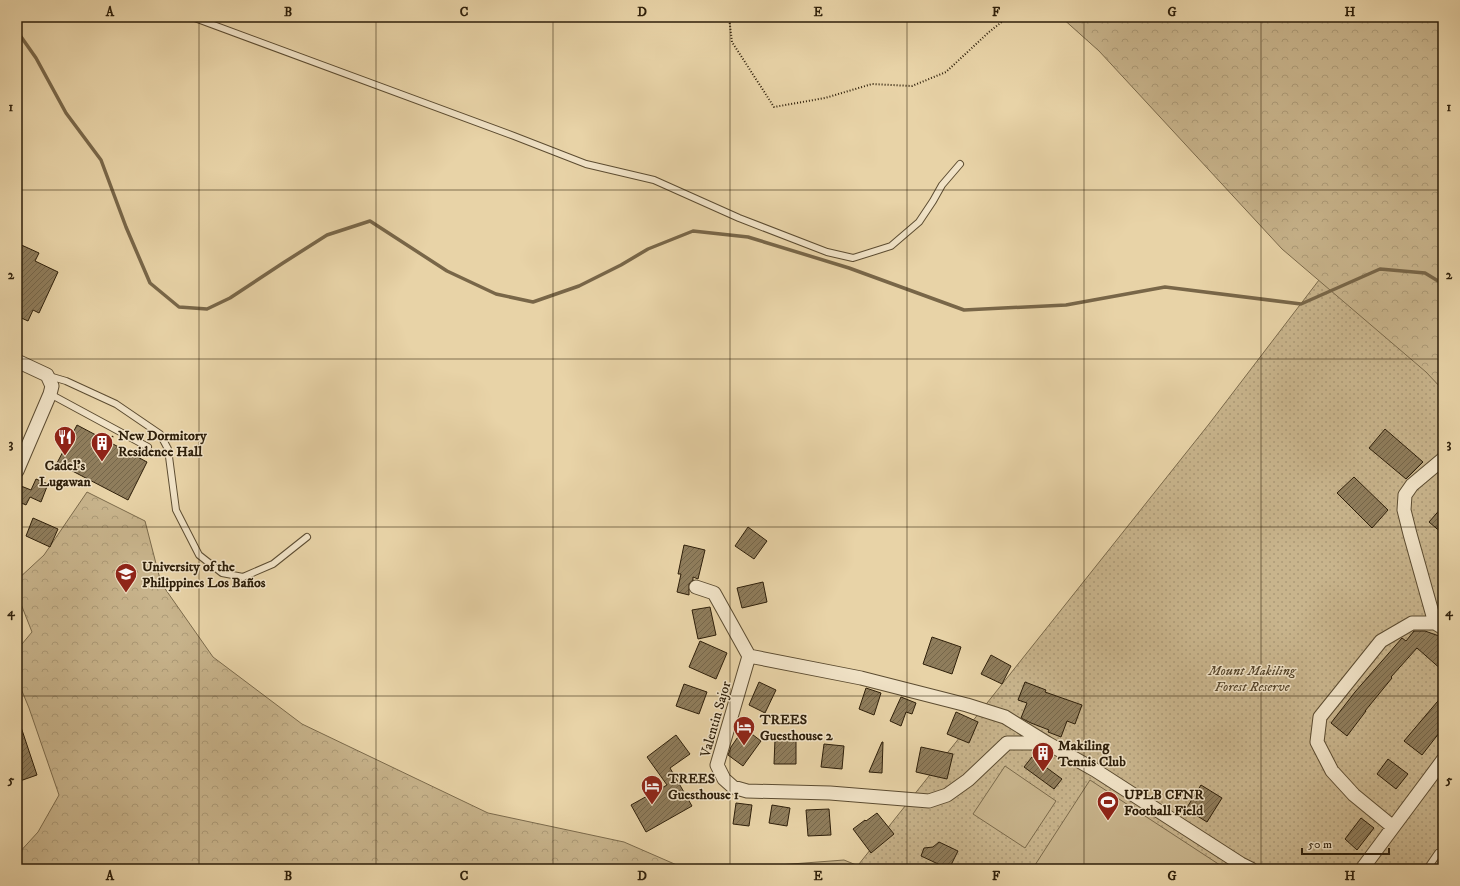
<svg xmlns="http://www.w3.org/2000/svg" width="1460" height="886" font-family="'IM FELL DW Pica',serif">
<style>
.grass{fill:url(#grass-dots);stroke:#7b6a4b}
.forest{fill:url(#forest-crowns);stroke:#7b6a4b}
.pitch{fill:#c8b48c;stroke:#7b6a4b}
.lines{fill:none;stroke-linecap:round;stroke-linejoin:round}
.stream{stroke:#786648;stroke-width:3.5}
.building{fill:url(#building-hatch);stroke:#2e1f0a}
.lane-casing{stroke:#5c4c31;stroke-width:8}
.street-casing{stroke:#5c4c31;stroke-width:15}
.path{stroke:#2e1f0a;stroke-width:2;stroke-dasharray:1 2;stroke-linecap:butt}
.lane{stroke:#f0e2c6;stroke-width:6}
.street{stroke:#f0e2c6;stroke-width:13}
.grid{fill:none;stroke:#2e1f0a;stroke-width:1;stroke-opacity:0.55}
.labels{text-anchor:middle;stroke-width:3;stroke-linejoin:round;paint-order:stroke}
.poi-label{font-size:14px;font-weight:bold;fill:#2e1f0a;stroke:#f0e2c6;text-anchor:start}
.park-label{font-size:14px;font-style:italic;fill:#54442a;stroke:#f0e2c6}
.street-label{font-size:14px;fill:#2e1f0a;stroke:#f0e2c6}
.neatline{fill:none;stroke:#2e1f0a;stroke-width:1.5}
.grid-label{font-size:13px;text-anchor:middle;font-weight:bold;fill:#2e1f0a}
</style>
<defs>
<pattern id="grass-dots" width="8" height="8" patternUnits="userSpaceOnUse"><rect width="8" height="8" fill="#c8b48c"/><path d="M2 2h.1M6 6h.1" fill="none" stroke="#ac9a77" stroke-width="1.8" stroke-linecap="round"/></pattern>
<pattern id="forest-crowns" width="20" height="18" patternUnits="userSpaceOnUse"><rect width="20" height="18" fill="#c8b48c"/><path d="M2 6a3 3 0 1 1 6 0M12 15a3 3 0 1 1 6 0" fill="none" stroke="#ac9a77"/></pattern>
<pattern id="building-hatch" width="6" height="6" patternUnits="userSpaceOnUse"><rect width="6" height="6" fill="#8f7d5c"/><path d="M-1 1l2-2M0 6l6-6M5 7l2-2" fill="none" stroke="#75664a"/></pattern>
</defs>
<rect width="100%" height="100%" fill="#e8d3a7"/>
<filter id="stains"><feTurbulence type="fractalNoise" baseFrequency=".005" numOctaves="4"/><feColorMatrix values="0 0 0 0 .2 0 0 0 0 .09 0 0 0 0 .02 0 0 0 .5 -.17"/></filter>
<radialGradient id="worn" r=".72"><stop offset=".6" stop-color="#630" stop-opacity="0"/><stop offset="1" stop-color="#630" stop-opacity=".3"/></radialGradient>
<!-- grass -->
<path class="grass" d="M1443,126V869H855L1209,424L1348,242Z"/>
<!-- forest -->
<path class="forest" d="M1061,17H1443V390L1426,372L1282,249L1099,51Z
M87,492L145,521L161,583L213,657L302,724L488,813L624,842L686,869H17V855L38,832L59,795L29,708L17,679V650L32,632L17,594V580L44,555Z
M844,860L866,869H726Z"/>
<!-- pitch -->
<path class="pitch" d="M1005,766L1056,801L1025,848L973,814Z
M1090,780L1226,869H1041L1035,865Z"/>
<g class="lines">
<!-- stream -->
<path class="stream" d="M17,31L36,58L66,113L101,160L126,227L150,283L179,307L207,309L230,298L283,263L327,235L370,221L447,271L496,294L533,302L579,286L621,265L648,249L693,231L748,237L849,268L964,310L1066,305L1165,287L1301,304L1380,269L1425,273L1443,284"/>
</g>
<!-- building -->
<path class="building" d="M17,243L39,253L35,261L58,272L39,313L33,310L28,321L17,316Z
M77,425L147,462L128,500L57,463Z
M1385,429L1423,462L1406,479L1369,448Z
M1354,477L1388,510L1372,528L1337,493Z
M36,479L48,484L41,502L30,497L26,505L17,501V494L21,486L31,490Z
M1443,506V534L1429,522Z
M33,518L58,529L50,547L26,536Z
M748,527L767,541L754,559L735,546Z
M684,545L705,550L698,579L693,577V580L689,584V595L677,592L681,574H678Z
M763,582L767,602L742,608L737,588Z
M710,607L716,635L698,639L692,610Z
M1414,631H1425L1439,636L1443,639V671L1417,648L1391,677L1392,678L1365,711H1366L1347,736L1331,723L1355,692L1402,638L1406,641Z
M932,637L961,647L952,674L923,664Z
M700,641L727,653L716,679L689,667Z
M991,655L1011,666L1002,684L981,674Z
M759,682L776,690L765,713L749,705Z
M1025,682L1046,690L1045,692L1082,705L1075,724L1067,721L1061,737L1048,732L1049,730L1031,723L1021,718L1027,703L1018,700Z
M684,684L707,692L699,714L676,706Z
M866,688L881,693L874,715L859,709Z
M1443,695V728L1422,755L1404,741Z
M901,697L916,703L912,714L906,712L901,726L890,721Z
M956,712L978,722L969,743L947,734Z
M17,721H19L37,775L17,782Z
M744,728L761,741L743,766L728,755L731,747Z
M676,735L690,754L670,768L692,806L646,832L631,805L667,785L647,757Z
M775,739H796V764H774Z
M882,742H883L882,773L869,772Z
M824,744L844,746L842,769L821,767Z
M921,747L953,754L947,779L916,772Z
M1032,757L1062,779L1054,789L1024,767Z
M1388,759L1408,774L1396,789L1377,774Z
M1201,785L1222,798L1207,822L1186,809Z
M736,803L752,805L749,826L733,824Z
M772,805L790,808L787,826L769,823Z
M829,809L831,835L808,836L806,810Z
M877,813L894,834L871,853L853,829L865,820L866,821Z
M1361,818L1374,828L1357,850L1345,839Z
M939,842L958,851L949,869L921,856L924,848L933,847Z"/>
<g class="lines">
<!-- lane casing -->
<g class="lane-casing">
<path id="lane" d="M192,17L514,136L586,164L654,180L739,218L827,252L853,258L891,246L919,222L933,201L942,185L960,164
M49,376L66,381L116,404L160,434L168,449L176,510L199,555L222,573L243,577L273,564L307,537
M50,394L148,447
M1427,869L1438,853"/>
</g>
<!-- street casing -->
<g class="street-casing">
<path id="street" d="M17,361L47,375L52,386L50,394L17,471
M696,587L714,593L749,656
M1435,623L1410,534L1404,510L1405,495L1412,485L1443,459
M749,656L861,678L967,705L1005,717L1047,743H1007L968,780L947,795L929,801L830,793L747,791L733,787L724,779L717,765Z
M1047,743L1095,770L1241,864L1251,869
M1393,827L1354,795L1332,771L1317,742L1320,717L1381,641L1412,623H1435L1443,628
M1362,869L1443,760"/>
</g>
<!-- path -->
<path class="path" d="M729,17L732,42L774,107L825,98L872,84L912,86L946,72L989,32L1008,17
M109,442L113,436"/>
<!-- lane -->
<use href="#lane" class="lane"/>
<!-- street -->
<use href="#street" class="street"/>
</g>
<!-- grid -->
<path class="grid" d="M199,17V869M376,17V869M553,17V869M730,17V869M907,17V869M1084,17V869M1261,17V869M17,190H1443M17,359H1443M17,527H1443M17,696H1443"/>
<!-- icons -->
<defs>
<g id="restaurant-pin" transform="scale(1.15)"><path d="M0 17L-7.5 6A9.5 9.5 0 1 1 7.5 6Z" fill="#8f2418" stroke="#f0e2c6"/><path d="M-5-6h1v4h1v-4h1v4h1v-4h1v5L-1.5 .5V6h-2V.5L-5-1ZM5-6V6H3V1.5H1.5Q1.5-4 5-6Z" fill="#fff"/></g>
<g id="building-pin" transform="scale(1.15)"><path d="M0 17L-7.5 6A9.5 9.5 0 1 1 7.5 6Z" fill="#8f2418" stroke="#f0e2c6"/><path d="M-4-6H4V6H1V3H-1V6H-4ZM-2.5-4.3h1.7v1.8h-1.7ZM.8-4.3h1.7v1.8H.8ZM-2.5-1h1.7V.8h-1.7ZM.8-1h1.7V.8H.8Z" fill="#fff"/></g>
<g id="university-pin" transform="scale(1.15)"><path d="M0 17L-7.5 6A9.5 9.5 0 1 1 7.5 6Z" fill="#8f2418" stroke="#f0e2c6"/><path d="M0-5L7-2L0 1L-7-2ZM-4 1L0 2.5L4 1V4Q0 6-4 4Z" fill="#fff"/></g>
<g id="hotel-pin" transform="scale(1.15)"><path d="M0 17L-7.5 6A9.5 9.5 0 1 1 7.5 6Z" fill="#8f2418" stroke="#f0e2c6"/><path d="M-6-4.5h1.5V1H6V5H4.5V3h-9V5H-6ZM-4 0a1.8 1.8 0 1 1 3.6 0ZM.5 0V-2.5h3Q6-2.5 6 0Z" fill="#fff"/></g>
<g id="stadium-pin" transform="scale(1.15)"><path d="M0 17L-7.5 6A9.5 9.5 0 1 1 7.5 6Z" fill="#8f2418" stroke="#f0e2c6"/><path d="M0-5a6.5 5 0 1 0 0 10a6.5 5 0 1 0 0-10ZM-3.5-1.8h7v3.6h-7Z" fill="#fff"/></g>
</defs>
<g fill-rule="evenodd">
<use href="#restaurant-pin" x="65" y="437"/>
<use href="#building-pin" x="102" y="443"/>
<use href="#university-pin" x="126" y="574"/>
<use href="#hotel-pin" x="744" y="727"/>
<use href="#building-pin" x="1043" y="753"/>
<use href="#hotel-pin" x="652" y="786"/>
<use href="#stadium-pin" x="1108" y="802"/>
</g>
<g class="labels">
<!-- poi labels -->
<g class="poi-label">
<text x="118" y="440">New Dormitory<tspan x="118" dy="16">Residence Hall</tspan></text>
<text x="65" y="470" text-anchor="middle">Cadel's<tspan x="65" dy="16">Lugawan</tspan></text>
<text x="142" y="571">University of the<tspan x="142" dy="16">Philippines Los Baños</tspan></text>
<text x="760" y="724">TREES<tspan x="760" dy="16">Guesthouse 2</tspan></text>
<text x="1058" y="750">Makiling<tspan x="1058" dy="16">Tennis Club</tspan></text>
<text x="668" y="783">TREES<tspan x="668" dy="16">Guesthouse 1</tspan></text>
<text x="1124" y="799">UPLB CFNR<tspan x="1124" dy="16">Football Field</tspan></text>
</g>
<!-- park labels -->
<g class="park-label">
<text x="1252" y="675">Mount Makiling<tspan x="1252" dy="16">Forest Reserve</tspan></text>
</g>
<!-- street labels -->
<g class="street-label">
<text transform="translate(715 719) rotate(-74)" y="5">Valentin Sajor</text>
</g>
</g>
<!-- margin -->
<rect width="1460" height="886" fill="none" stroke="#e8d3a7" stroke-width="44"/>
<!-- scale -->
<path d="M1302 848v6h87v-6" fill="none" stroke="#2e1f0a" stroke-width="2"/>
<text x="1308" y="848" font-size="12" fill="#2e1f0a" stroke="#f0e2c6" stroke-width="3" paint-order="stroke">50 m</text>
<rect x="22" y="22" width="1416" height="842" class="neatline"/>
<g class="grid-label">
<text x="110" y="16">A</text>
<text x="288" y="16">B</text>
<text x="464" y="16">C</text>
<text x="642" y="16">D</text>
<text x="818" y="16">E</text>
<text x="996" y="16">F</text>
<text x="1172" y="16">G</text>
<text x="1350" y="16">H</text>
<text x="11" y="111">1</text>
<text x="1449" y="111">1</text>
<text x="11" y="279">2</text>
<text x="1449" y="279">2</text>
<text x="11" y="448">3</text>
<text x="1449" y="448">3</text>
<text x="11" y="616">4</text>
<text x="1449" y="616">4</text>
<text x="11" y="784">5</text>
<text x="1449" y="784">5</text>
<text x="110" y="880">A</text>
<text x="288" y="880">B</text>
<text x="464" y="880">C</text>
<text x="642" y="880">D</text>
<text x="818" y="880">E</text>
<text x="996" y="880">F</text>
<text x="1172" y="880">G</text>
<text x="1350" y="880">H</text>
</g>
<rect width="100%" height="100%" filter="url(#stains)"/>
<rect width="100%" height="100%" fill="url(#worn)"/>
</svg>
